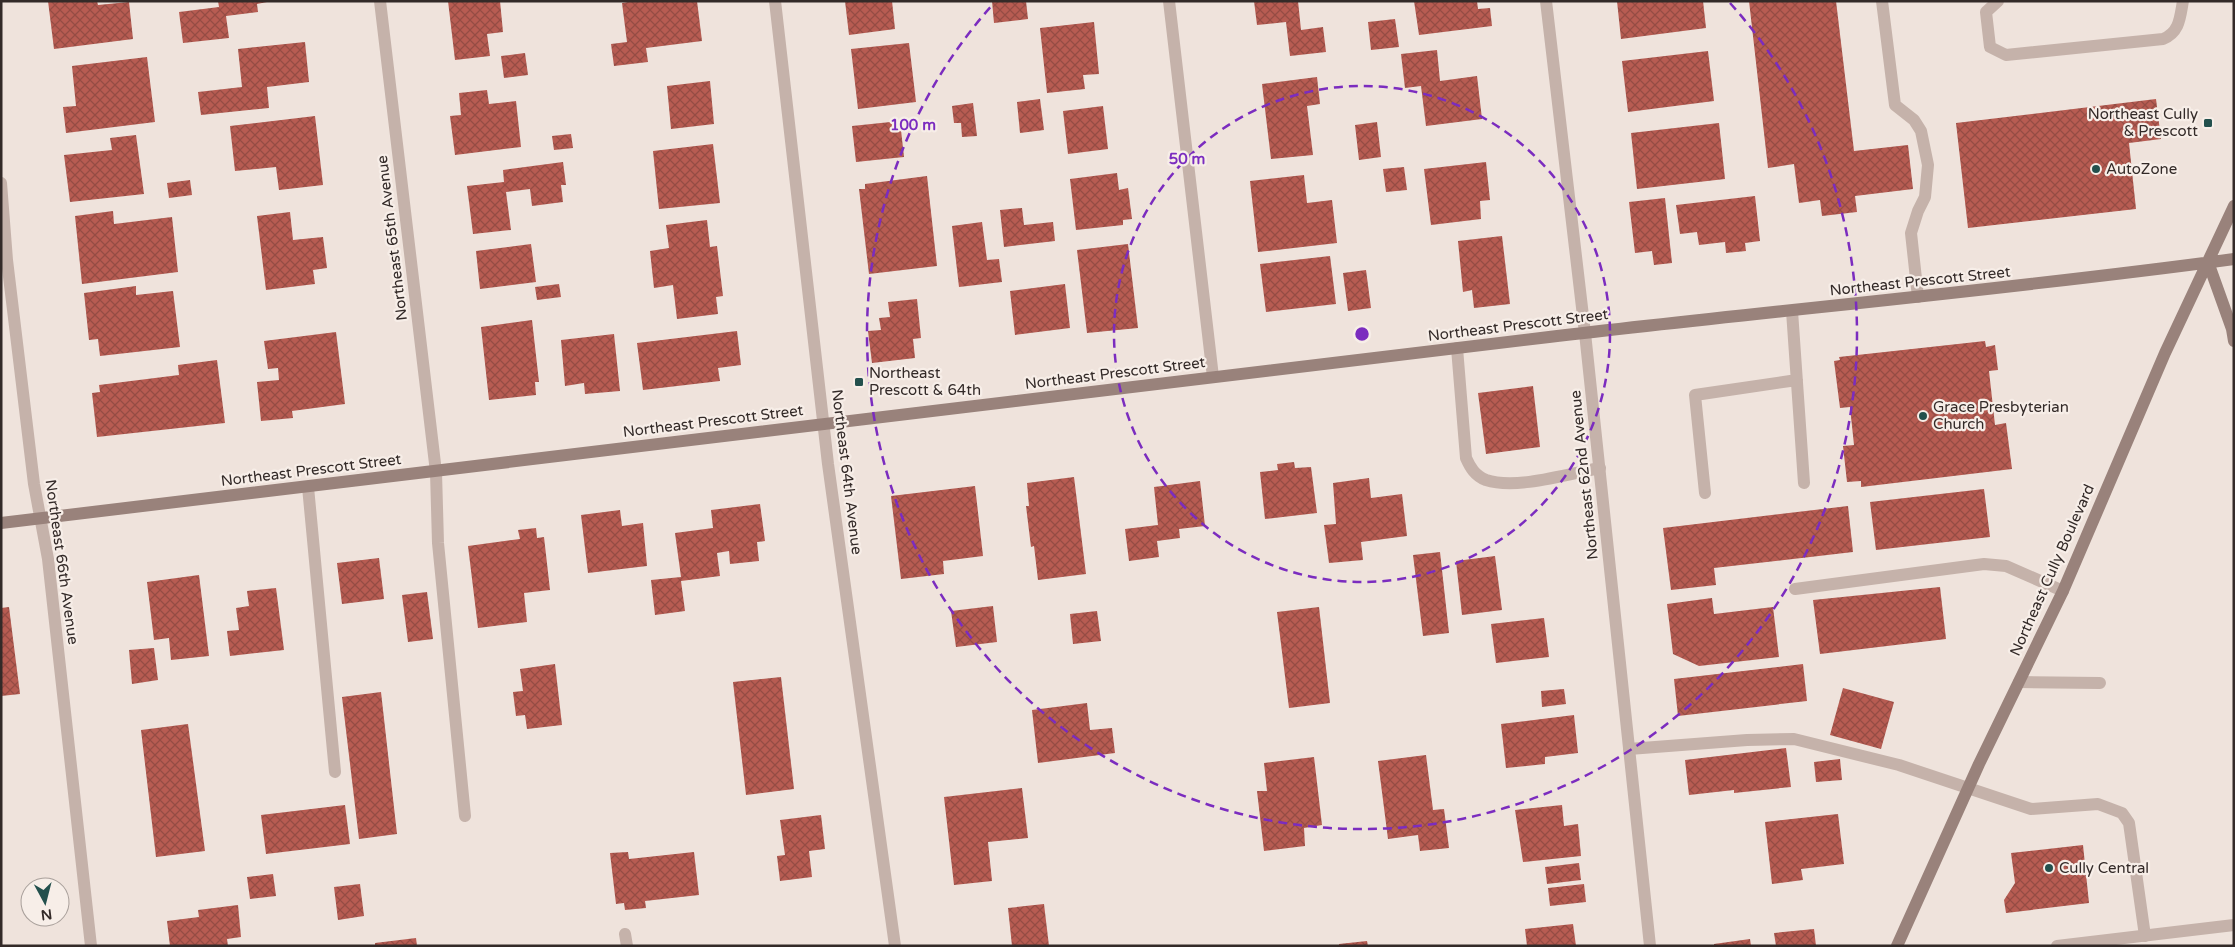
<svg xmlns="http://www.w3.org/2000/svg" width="2235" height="947" font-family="'Varela Round',sans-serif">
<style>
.building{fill:url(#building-cross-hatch)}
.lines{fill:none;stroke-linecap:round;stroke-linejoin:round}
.lane{stroke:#c5b2aa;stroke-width:12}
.street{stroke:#c5b2aa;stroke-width:12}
.secondary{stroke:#99827b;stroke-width:12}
.ring{fill:none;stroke:#7b2cbf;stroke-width:2.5;stroke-dasharray:9 6}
.poi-dot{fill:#23504d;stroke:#f7eee8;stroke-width:2}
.labels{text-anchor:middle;stroke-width:4.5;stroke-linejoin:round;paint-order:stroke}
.poi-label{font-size:15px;fill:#332a28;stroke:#f7eee8;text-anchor:start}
.street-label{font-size:15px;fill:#332a28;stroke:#f7eee8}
.centre{fill:#7b2cbf;stroke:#f7eee8;stroke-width:2.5}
.ring-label{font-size:15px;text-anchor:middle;font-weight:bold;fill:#7b2cbf;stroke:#f7eee8;stroke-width:4.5;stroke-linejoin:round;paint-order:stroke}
</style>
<defs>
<pattern id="building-cross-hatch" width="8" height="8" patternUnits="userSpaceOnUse" patternTransform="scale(1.25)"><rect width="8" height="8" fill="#b75c52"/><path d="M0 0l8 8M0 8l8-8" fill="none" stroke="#954c44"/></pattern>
</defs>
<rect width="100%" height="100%" fill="#efe3dc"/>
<!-- building -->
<path class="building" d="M48,1H97L98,5L129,2L133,39L54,49Z
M218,1L267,2L257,4L258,12L226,16L229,38L183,43L179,12L219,7Z
M448,1H500L503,32L487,34L490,56L455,60Z
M634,1H697L702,41L646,48L648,62L614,66L611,44L627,42L622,3Z
M845,1H892L895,29L849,35Z
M992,1H1026L1028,19L994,23Z
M1254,1H1298L1301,30L1323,27L1326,52L1290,56L1286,22L1257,25Z
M1414,1H1477L1478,9L1490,8L1492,26L1419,35Z
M1617,1H1703L1706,28L1621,39Z
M1749,1H1836L1854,151L1908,145L1913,189L1855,196L1857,212L1822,216L1820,200L1799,203L1794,164L1768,168Z
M1395,19L1399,47L1371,50L1368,22Z
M1094,22L1099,74L1083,75L1085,89L1047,93L1040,28Z
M305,42L309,82L267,87L269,108L201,115L198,92L242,87L238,49Z
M909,43L916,102L858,109L851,49Z
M1437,50L1440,81L1477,76L1482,119L1426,126L1421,86L1405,88L1401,54Z
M1708,51L1714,101L1628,112L1622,61Z
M525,53L528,75L504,78L501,56Z
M147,57L155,122L66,133L63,107L76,106L72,66Z
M1317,77L1320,104L1307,106L1313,155L1271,159L1262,84Z
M710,81L714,124L671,129L667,86Z
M487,90L489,104L516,101L521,147L455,155L450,116L461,115L459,93Z
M1040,99L1044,130L1020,133L1017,102Z
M2156,99L2161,139L2129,143L2136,209L1968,228L1956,123Z
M973,103L977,136L962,137L961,123H954L952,106Z
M1103,106L1108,149L1068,154L1063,111Z
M315,116L323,185L279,190L276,167L235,171L230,126Z
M900,121L904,157L856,162L852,126Z
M1377,122L1381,157L1359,160L1355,125Z
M1719,123L1725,179L1637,189L1631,133Z
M571,134L573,148L554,150L552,136Z
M136,135L144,194L70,202L64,155L112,150L110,138Z
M713,144L720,203L659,209L653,151Z
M563,162L566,185H561L563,202L532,206L530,189L506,192L511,230L473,234L467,186L504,182L503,170Z
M1486,162L1490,200L1480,201L1481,219L1431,225L1424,169Z
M1404,167L1407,190L1386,192L1383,169Z
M1117,173L1119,190L1128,188L1132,219L1123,220V225L1076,230L1070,179Z
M1304,175L1307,203L1332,200L1337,243L1258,252L1250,181Z
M927,176L937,266L869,274L859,189H865V184Z
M190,180L192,195L169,198L167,183Z
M1755,196L1760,241L1745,243L1746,251L1726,253L1725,242L1699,245L1697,232L1680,234L1676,205Z
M1665,198L1672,263L1654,265L1652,251L1635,253L1629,202Z
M1022,208L1024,225L1053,222L1055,241L1004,247L1000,210Z
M113,211L114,224L172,217L178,272L82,284L75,216Z
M290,212L293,240L323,237L327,268L313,270L315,284L266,290L257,216Z
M707,220L710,247L717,246L723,296L716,297L718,314L677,319L673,285L654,288L650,251L669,248L666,225Z
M982,222L987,260L999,259L1002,282L959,287L952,226Z
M1502,236L1510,304L1474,308L1472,290L1463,292L1458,241Z
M531,244L536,282L480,289L476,251Z
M1128,244L1138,328L1087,333L1077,250Z
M1330,256L1336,304L1266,312L1260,264Z
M1366,270L1371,308L1348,311L1343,273Z
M559,284L561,297L537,300L535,287Z
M1065,284L1070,328L1015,335L1010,291Z
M136,286V295L173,291L180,347L100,356L98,339L89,340L84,293Z
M917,299L921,338L913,339L915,358L872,363L868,331L881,330L879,318L890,317L888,302Z
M532,320L539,382H535L536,395L489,400L481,327Z
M737,331L741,365L718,368L720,381L643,390L637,343Z
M336,332L345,404L292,411L293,418L261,421L257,382L279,380L278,368L268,369L264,341Z
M614,334L620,391L585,394L584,383L565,386L561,340Z
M1985,341L1986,347L1995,345L1998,370L1989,371L1995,425L2006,423L2012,469L1861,487V481L1847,482L1843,446L1854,445L1850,407L1840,408L1834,361L1840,360L1839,357Z
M217,360L225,423L97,437L92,393L100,392L99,385L179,375L178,365Z
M1533,386L1540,447L1486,454L1478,393Z
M1294,462L1295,468L1311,467L1317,513L1265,519L1260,472L1278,470L1277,464Z
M1074,477L1086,574L1038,580L1034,546L1031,547L1026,506H1029L1027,483Z
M1369,478L1371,498L1402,494L1407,536L1361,542L1363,560L1329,563L1324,525L1336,524L1333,483Z
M1200,481L1205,526L1179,529L1180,538L1157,541L1159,557L1129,561L1125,529L1158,525L1154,487Z
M975,486L983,556L943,561L944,574L901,579L891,496Z
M1984,489L1990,537L1876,550L1870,502Z
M760,504L765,541L757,542L759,561L730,564L729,551L717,553L720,576L681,581L685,611L655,615L651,580L681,577L675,533L713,528L711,510Z
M1848,506L1853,552L1714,568L1716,585L1671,590L1663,528Z
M620,510L622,526L643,523L647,566L588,573L581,515Z
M536,528L537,538L544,537L550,590L524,593L527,622L478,628L468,546L520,539L518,530Z
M1440,552L1449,633L1423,636L1413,555Z
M1495,556L1502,610L1462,615L1456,561Z
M379,558L384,599L342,604L337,563Z
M199,575L209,656L171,660L169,638L154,640L147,582Z
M1940,587L1946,639L1820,654L1813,600Z
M276,588L284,650L230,656L227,631L239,630L236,608L249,606L247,591Z
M427,592L433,639L408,642L402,595Z
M1712,598L1714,614L1773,607L1779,657L1699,666L1673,654L1667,604Z
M993,606L997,642L956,647L951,611Z
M9,607L20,694L1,696V608Z
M1319,607L1330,703L1289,708L1277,612Z
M1097,611L1101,641L1073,644L1070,614Z
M1544,618L1549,657L1496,663L1491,624Z
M154,648L158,680L132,684L129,650Z
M555,664L562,725L527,729L525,715L516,716L513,692L523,691L520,669Z
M1803,664L1807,701L1678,716L1674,679Z
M781,677L794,789L746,795L733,682Z
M1843,688L1894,702L1881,749L1830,735Z
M1564,689L1566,704L1542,707L1541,691Z
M381,692L397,834L359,839L342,697Z
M1087,703L1090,730L1112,728L1115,753L1038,763L1032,710Z
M1574,715L1578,753L1545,757V764L1506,768L1501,724Z
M188,724L205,851L156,857L141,730Z
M1786,748L1791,787L1734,793V790L1689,795L1685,760Z
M1426,755L1433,810L1444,809L1449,848L1420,851L1418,835L1388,839L1378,761Z
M1314,757L1322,825L1304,828L1305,846L1264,851L1257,791H1267L1264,763Z
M1840,759L1842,780L1816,782L1814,762Z
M1022,788L1028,838L988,842L992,881L954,885L944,797Z
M345,805L350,844L266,854L261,815Z
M1562,805L1564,826L1578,824L1581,856L1523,862L1515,810Z
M1838,814L1844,864L1801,869L1803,880L1772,884L1765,822Z
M821,815L825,849L809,851L812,877L780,881L777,856L785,855L780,820Z
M2083,845L2089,903L2006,913L2004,900L2015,883L2011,853Z
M628,852L629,859L694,852L699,895L645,901L646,908L625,910L624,903L616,904L610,853Z
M1579,863L1581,880L1547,884L1545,867Z
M273,874L276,896L250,899L247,877Z
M360,884L364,916L338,920L334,887Z
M1584,884L1586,902L1550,906L1548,888Z
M1044,904L1049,946H1012L1008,908Z
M238,905L241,937L227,939L228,946H170L167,921L199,917L198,910Z
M1573,924L1576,946H1527L1525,929Z
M1814,929L1816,946H1776L1774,933Z
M416,938L417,946H375V943Z
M1750,939L1751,946H1714V944Z
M1367,941L1368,946H1339V944Z"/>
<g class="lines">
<!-- lane -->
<path class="lane" d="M1882,1L1895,105L1914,120L1921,131L1928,165L1925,197L1918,211L1911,233L1918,297
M1998,1L1986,12L1990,47L2006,55L2163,39C2180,32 2180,17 2183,1
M1792,311L1804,483
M1457,348L1466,458C1470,467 1475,476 1486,480C1516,490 1568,474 1600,468
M436,472L438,543L465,816
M308,487L335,772
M1705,493L1695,395L1797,380
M1795,589L1984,564L2006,566L2063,591
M2019,682L2100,683
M1629,749L1747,740L1794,739L1899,765L2031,809L2098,804L2122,813L2129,823L2145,936
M625,934L627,946"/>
<!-- street -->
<path class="street" d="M380,1L436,472
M775,1L828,464L895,946
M1169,1L1213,377
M1546,1L1585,333L1650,946
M1,183L7,260L34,484L48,559L91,946
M2057,946L2234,925"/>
<!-- secondary -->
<path class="secondary" d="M2208,262L2232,329L2234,341
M1,523C517,461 1033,399 1549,337C1777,310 2006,290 2234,259
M1897,946L1979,764L2063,591L2165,353L2234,206"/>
</g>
<!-- distance rings -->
<g class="ring">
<circle cx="1362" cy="334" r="248"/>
<path d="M1730 3A495 495 0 1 1 994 3"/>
</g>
<!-- markers -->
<g class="poi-dot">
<rect x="2203" y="118" width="10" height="10" rx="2.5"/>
<circle cx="2096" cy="169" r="5"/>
<rect x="854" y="377" width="10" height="10" rx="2.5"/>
<circle cx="1923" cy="416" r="5"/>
<circle cx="2049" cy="868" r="5"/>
</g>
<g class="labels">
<!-- poi labels -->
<g class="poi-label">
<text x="2198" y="119" text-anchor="end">Northeast Cully<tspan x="2198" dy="17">&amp; Prescott</tspan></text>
<text x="2106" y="174">AutoZone</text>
<text x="869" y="378">Northeast<tspan x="869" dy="17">Prescott &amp; 64th</tspan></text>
<text x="1933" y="412">Grace Presbyterian<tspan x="1933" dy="17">Church</tspan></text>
<text x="2059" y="873">Cully Central</text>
</g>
<!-- street labels -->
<g class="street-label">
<text transform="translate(392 238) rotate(-97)" y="5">Northeast 65th Avenue</text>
<text transform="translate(1920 281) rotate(-6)" y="5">Northeast Prescott Street</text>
<text transform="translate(1518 325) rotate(-7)" y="5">Northeast Prescott Street</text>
<text transform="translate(1115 373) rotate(-7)" y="5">Northeast Prescott Street</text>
<text transform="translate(713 421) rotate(-7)" y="5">Northeast Prescott Street</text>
<text transform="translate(311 470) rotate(-7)" y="5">Northeast Prescott Street</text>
<text transform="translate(847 472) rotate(83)" y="5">Northeast 64th Avenue</text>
<text transform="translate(1584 475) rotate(-96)" y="5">Northeast 62nd Avenue</text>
<text transform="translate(62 562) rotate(82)" y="5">Northeast 66th Avenue</text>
<text transform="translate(2052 570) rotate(-66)" y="5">Northeast Cully Boulevard</text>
</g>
</g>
<circle cx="1362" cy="334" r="8" class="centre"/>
<g class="ring-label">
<text x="913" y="130">100 m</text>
<text x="1187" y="164">50 m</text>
</g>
<!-- border -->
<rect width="2235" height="947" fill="none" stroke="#332a28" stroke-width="5"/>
<!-- north arrow -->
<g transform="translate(45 902) rotate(173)"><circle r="24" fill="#f7eee8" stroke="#a9a09b"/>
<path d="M0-4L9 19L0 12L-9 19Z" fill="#23504d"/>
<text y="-8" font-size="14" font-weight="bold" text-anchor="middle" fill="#332a28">N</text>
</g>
</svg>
